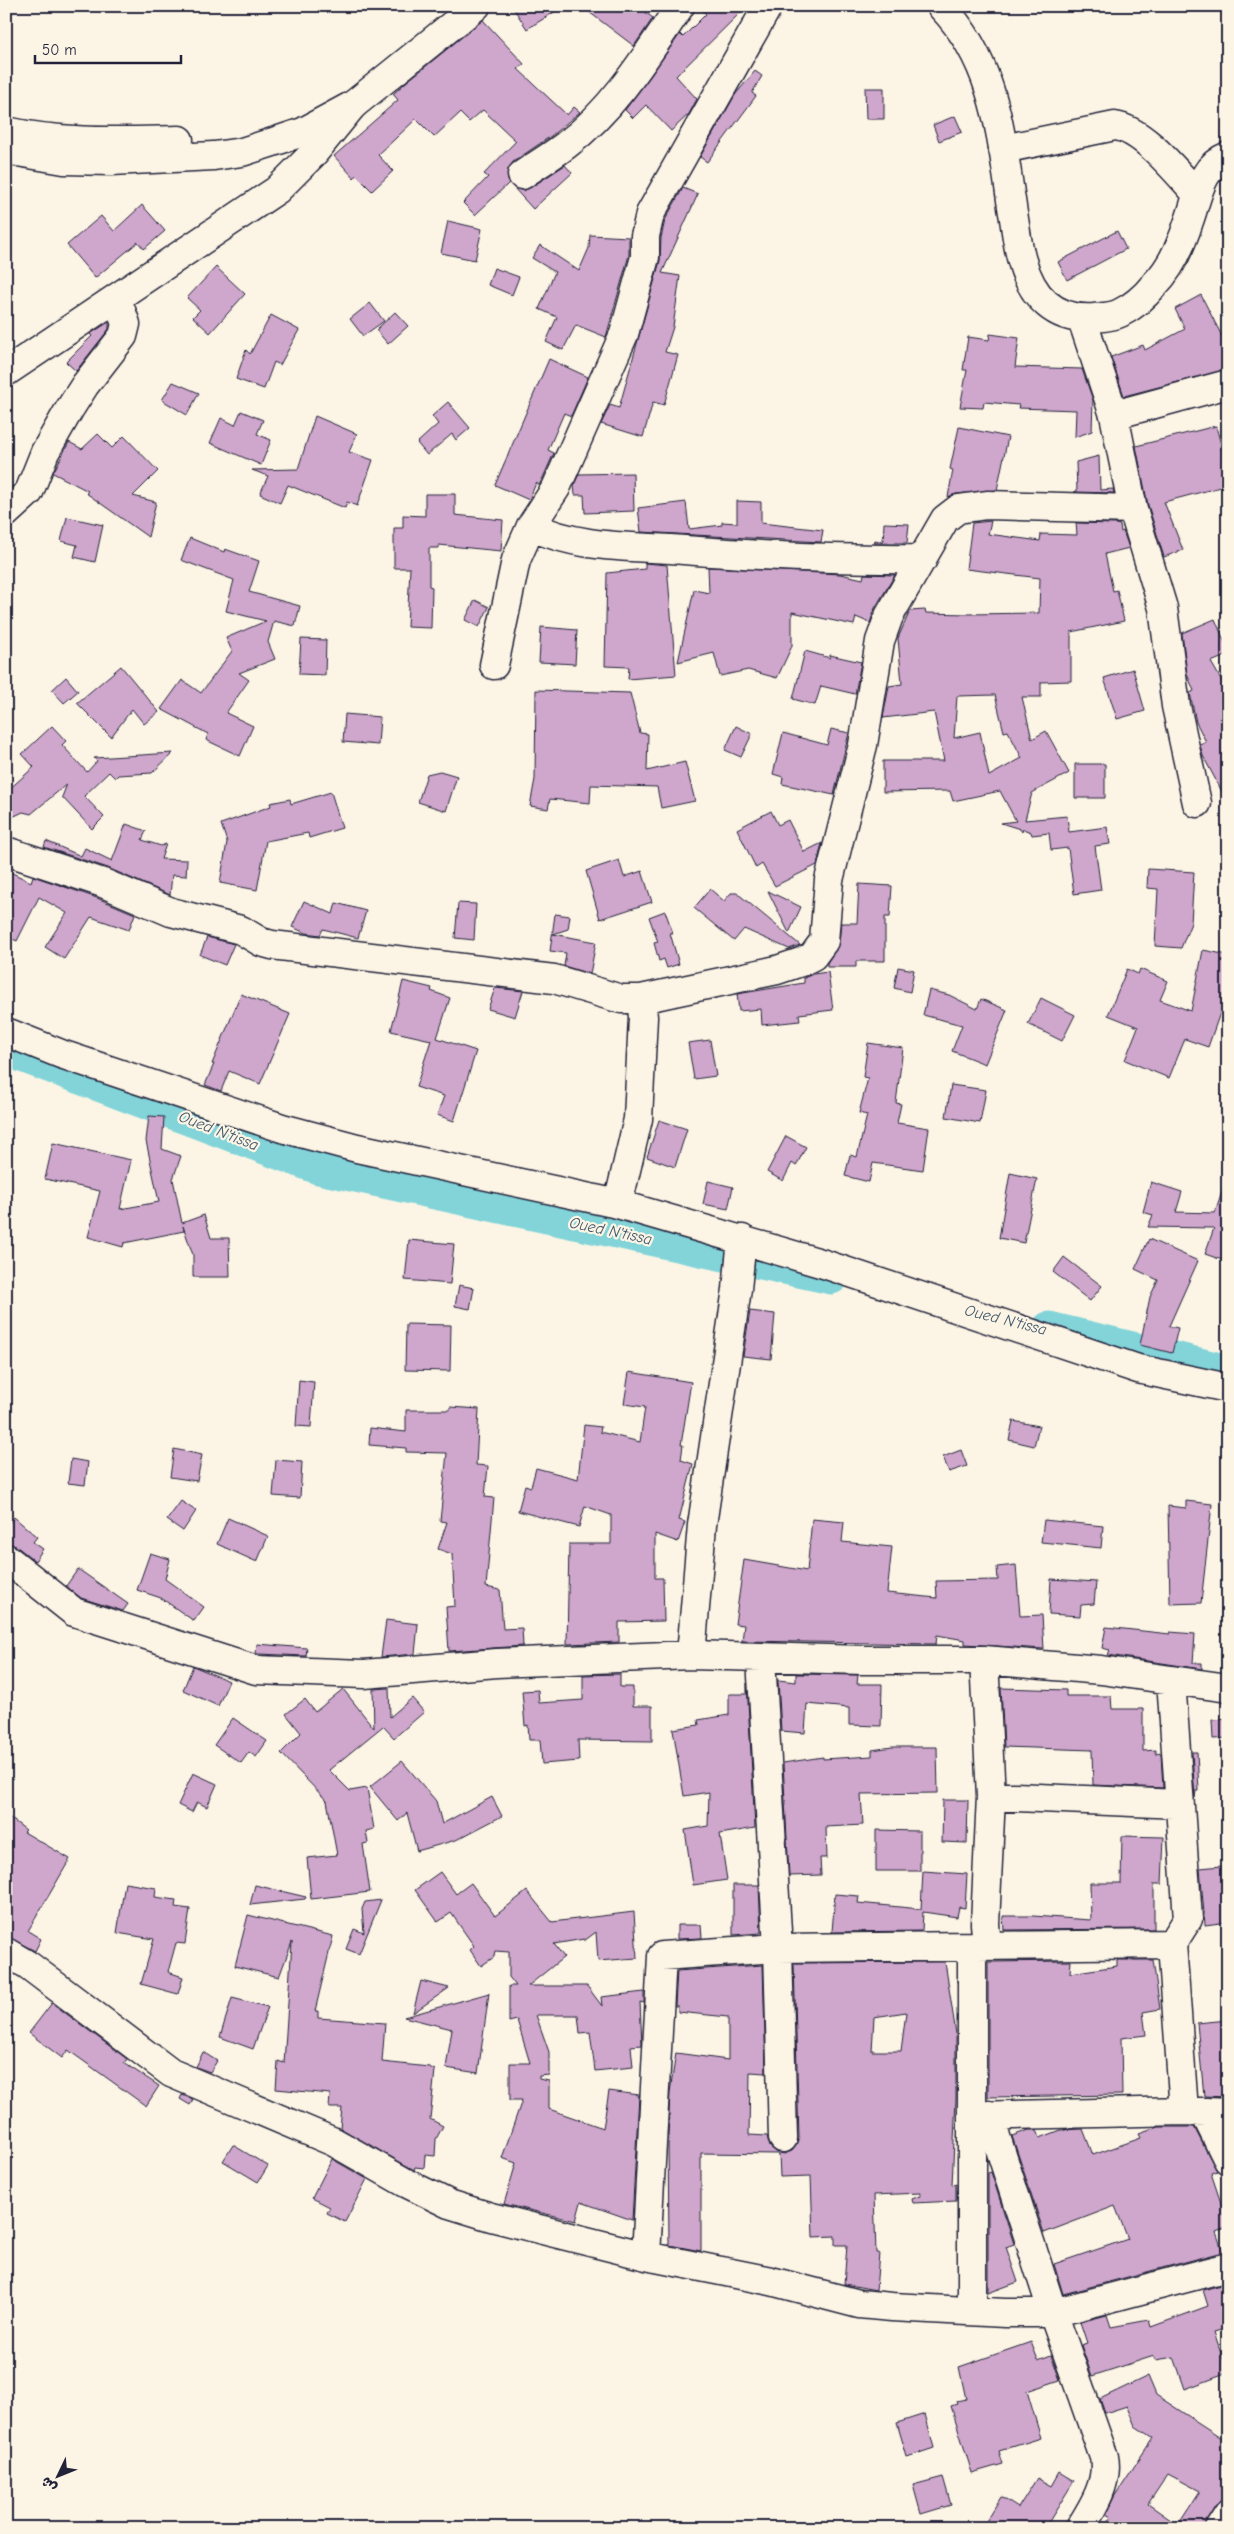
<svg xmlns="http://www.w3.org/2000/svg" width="1234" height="2534" font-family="'Comic Neue','Playpen Sans Arabic',sans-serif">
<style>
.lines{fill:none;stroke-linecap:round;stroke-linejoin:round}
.river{stroke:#82d4d9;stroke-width:35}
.building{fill:#cfa6cc;stroke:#22223b;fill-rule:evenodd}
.minor-casing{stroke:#22223b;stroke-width:31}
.major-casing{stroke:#22223b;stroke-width:31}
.minor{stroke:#fcf5e5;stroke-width:28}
.major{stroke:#fcf5e5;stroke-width:28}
.labels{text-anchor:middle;stroke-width:4.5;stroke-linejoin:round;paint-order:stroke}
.water-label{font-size:16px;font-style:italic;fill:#3f576a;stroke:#fcf5e5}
</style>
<rect width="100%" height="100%" fill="#fcf5e5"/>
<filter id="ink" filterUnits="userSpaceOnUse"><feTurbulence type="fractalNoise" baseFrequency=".02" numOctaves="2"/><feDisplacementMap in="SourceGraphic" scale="10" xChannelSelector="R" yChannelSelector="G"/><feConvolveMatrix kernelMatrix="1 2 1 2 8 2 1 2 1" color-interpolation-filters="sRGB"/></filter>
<g filter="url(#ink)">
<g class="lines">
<!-- river -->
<path class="river" d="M6,1049L318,1167L831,1277
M1049,1329L1228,1372"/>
</g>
<!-- building -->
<path class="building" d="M512,6H564L527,29Z
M581,6H637L653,18L634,46Z
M698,6H747L676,76L697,99L689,114L671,131L646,105L633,118L625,110L680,34L683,37L706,14Z
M483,20L524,64L518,69L567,115L574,107L580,112L551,136L513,162L508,169L509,183L475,215L463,203L488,177L484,174L516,141L483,110L469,122L460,113L434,137L416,119L378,155L393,171L372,191L356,175L354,178L334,156L398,100L393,94L405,83Z
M755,71L762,76L752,93L756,96L707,162L700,157L735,95Z
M865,88H884V119H866Z
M955,116L962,132L939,141L933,125Z
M565,165L572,173L533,209L513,187L523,191L530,188Z
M683,188L698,194L662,273L680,276L673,327L665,352L678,355L664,405L653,402L643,437L601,424L610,405L619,408L660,261L661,238L665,220Z
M142,205L165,231L144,249L138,242L95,278L67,245L101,216L114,231Z
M448,221L482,229L475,260L441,253Z
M1117,231L1126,249L1067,280L1058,262Z
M590,235L629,237V255L606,337L576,325L563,350L546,342L557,317L539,309L555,272L532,258L540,245L579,271L589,248Z
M216,267L245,294L210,333L193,317L200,310L187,298Z
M494,268L519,277L512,295L488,285Z
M1201,295L1228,348V369L1124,396L1111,357L1143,345L1145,350L1185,329L1175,309Z
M370,303L384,321L363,336L350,319Z
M395,312L408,326L388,344L376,330Z
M271,315L299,330L280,365L274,362L264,389L236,379L246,350L250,354Z
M109,322V329L76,371L66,362L92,336L90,334Z
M990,334L1019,338L1015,367L1082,369L1093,400L1092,431L1075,437L1076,410L1018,408L1019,405L984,402L983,408L960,407L967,370H963L968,337L989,340Z
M549,359L588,377L571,416L564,413L548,450L554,453L542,480L539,485L536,483L529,500L495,485Z
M173,382L199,393L187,415L162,400Z
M448,402L470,428L456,440L452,434L427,455L417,443L438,424L432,416Z
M241,411L263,420L257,434L271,440L261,465L210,443L221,418L235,425Z
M315,416L357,434L349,452L373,460L357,506L347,502L345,508L288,485L280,503L260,494L268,476L252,470L298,469Z
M1216,426L1228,472V485L1164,502L1183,550L1164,557L1148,505L1136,446Z
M959,427L1008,437L997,490L956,494L948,497L953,470L950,469Z
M98,434L112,448L124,436L158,471L133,496L156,502L148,537L86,493L88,491L53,473L69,442L82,449Z
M1099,456L1100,490L1113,489L1114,493L1074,492L1077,491L1076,462Z
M633,473L634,511L585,513L584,495H575L574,485L579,474Z
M425,494H455V515L503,520L501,551L439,545V548H429V586L432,587L431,628L407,627L410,568H394V528H403V515L425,516Z
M737,501L761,502V523L823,530L821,542L641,532L638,508L686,502L689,529L722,525V522L737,523Z
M67,517L103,525L95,562L74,557L77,545L61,541Z
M991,521L988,534L1040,541L1041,534L1077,535L1076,523L1116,524L1120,525L1121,532L1123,531L1129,548L1105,554L1113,591L1117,590L1124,621L1071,632V681L1041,682V697H1022L1032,739L1046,731L1069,773L1032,793L1025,820L1067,816L1069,832L1107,827L1110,844L1095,846L1101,890L1074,894L1068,848L1051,850L1049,833L1032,835L1031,832L1023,829L1022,832L1020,829L1001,823L1016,821L1000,791L953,801L950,791L883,792V761H944L934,712L883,718L889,686L902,684L898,638L910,611L925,610L926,613L968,614L1039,613L1040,578L966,569L972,523ZM995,695L1004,732L1008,731L1022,758L989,776L980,732L954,738L957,696Z
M884,523L909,524L907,543H874L875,540L883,542Z
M190,538L224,552L225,549L259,561L249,592L300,606L295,626L274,621L268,642L275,659L239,673L249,680L226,713L253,726L240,756L206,740L208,734L161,709L182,680L201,693L232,651L226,638L266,621L226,611L234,580L181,560Z
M645,563L667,565L676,675L628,679L629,667L605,666L607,573L645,569Z
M708,567L840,574L863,579L864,574L895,575L875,608L870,623L856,617L854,625L792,612V646L777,678L748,670L720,676L714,653L678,662L694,590L709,593Z
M475,600L489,607L479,627L465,620Z
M1215,619L1228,650V655L1211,662L1228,692V803L1203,756L1200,745L1206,742L1196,722L1190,693L1194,691L1187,674L1182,633Z
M541,627L577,630L575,664L539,662Z
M301,639L326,640L325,675L299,674Z
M805,651L830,658V655L861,662L855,694L821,686L815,705L793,699Z
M121,666L159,712L144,724L132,709L111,737L77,703Z
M1133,669L1145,711L1117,719L1104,678Z
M66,677L78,691L64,703L52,690Z
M536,690L630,693L640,733L648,734L647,771L685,762L695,801L661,808L657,787L591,785L590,803L550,799L548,809L530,806L535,779Z
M345,714L380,717L378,745L343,742Z
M52,726L66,741L62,745L87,772L97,761L94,758L173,753L152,773L118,775L115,778L109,772L84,796L104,817L92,829L62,797L67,784L31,814L23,812L6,820V792L34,767L22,754Z
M736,726L752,734L741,757L725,750Z
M831,729L849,733L834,795L782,784L783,777L773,774L783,733L827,745Z
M1075,764H1105V798H1075Z
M440,771L457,776L446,811L418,802L427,774Z
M331,792L342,828L309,838L308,833L266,841L257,890L220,883L227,842L221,824L271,806L270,803L290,799L291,804Z
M771,811L778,825L788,820L804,852L822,843L817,865L775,886L762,864L756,868L737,829Z
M126,824L146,831L142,840L161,846L166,844L161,859L187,860L186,876L172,875L170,895L108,868L44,847L46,841L81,856L85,848L112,861Z
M619,860L624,877L642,871L652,902L600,919L586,871Z
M1148,869L1194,872L1191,923L1181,948L1155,946L1158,889L1147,888Z
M6,870L31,882L33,876L97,898L135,914L129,930L91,917L64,959L45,947L67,913L39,897L17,941L6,936Z
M859,884L892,886L890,917H885V961H856V967H827V963L839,943L841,923H857Z
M710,889L724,901L731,893H737L800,945L789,949L744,929L734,941L694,908Z
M768,891L801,907L789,933Z
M304,901L333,914L336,903L366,911L358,938L323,929L320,935L306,933L292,927Z
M458,903L476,904L474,940L455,938Z
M665,911L673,933H670L679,964L667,968L664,959L659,961L654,943L658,942L649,917Z
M555,914L570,916L568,929L553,934L596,942L590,974L564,966L566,953L550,951Z
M207,937L234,944L225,965L200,955Z
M1203,950L1228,955V1015L1220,1013L1208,1047L1185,1039L1169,1078L1125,1060L1138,1027L1108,1015L1127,969L1138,974L1140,969L1168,981L1160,1000L1191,1011Z
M898,967L914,970L910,992L894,988Z
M828,972L833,1010L799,1014L800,1021L762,1025L761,1009L739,1011L737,994L804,983V978L813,974Z
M403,981L432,988L431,991L450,998L437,1038L476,1051L454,1121L437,1115L444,1096L416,1087L431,1040L391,1031Z
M495,988L523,991L515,1017L488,1009Z
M929,990L949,995L977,1009L981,999L1007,1010L985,1064L952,1051L962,1025L923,1015Z
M241,994L290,1014L260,1084L229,1071L221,1091L205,1085L214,1064H212Z
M1041,998L1075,1015L1062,1041L1028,1024Z
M710,1040L716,1076L694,1079L688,1043Z
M868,1043L903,1048L896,1103L901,1104L897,1123L929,1128L923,1170L873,1163L869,1182L845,1176L850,1155L857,1157L867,1115L859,1113L868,1078L863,1077Z
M951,1085L986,1090L980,1123L946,1117Z
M149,1116L164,1117L162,1149L181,1156L173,1179L182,1223L204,1215L211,1238H229L230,1277H193V1255L183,1226L184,1231L124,1243L123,1247L88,1237L100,1191L45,1179L53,1143L131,1160L120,1209L159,1202L146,1141Z
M659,1120L687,1129L675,1167L647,1157Z
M786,1136L806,1147L796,1166L792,1163L783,1181L767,1172Z
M1010,1173L1037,1179L1024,1243L999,1238Z
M708,1181L733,1187L728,1209L703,1204Z
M1151,1182L1182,1192L1176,1212L1215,1213L1225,1183L1228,1184V1262L1205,1254L1214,1228L1148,1227L1153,1215L1143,1212Z
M1149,1239L1198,1261L1169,1326L1178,1328L1172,1353L1140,1345L1150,1297L1158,1280L1135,1269Z
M409,1240L454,1244L450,1284L405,1280Z
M1064,1257L1102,1286L1090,1301L1053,1272Z
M459,1285L474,1288L470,1309L455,1306Z
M750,1311L775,1314L771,1359L743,1356Z
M406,1324L451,1325L450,1371L405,1370Z
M629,1372L691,1382L681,1445H683L681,1460L693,1464L679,1520L685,1522L678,1542L655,1534V1578H663L664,1621L619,1622V1642L567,1644L569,1544H611V1515L585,1506L579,1527L518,1511L525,1485L531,1487L536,1468L578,1479L584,1425L601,1427L600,1432L640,1442L645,1407L624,1404Z
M299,1380L314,1382L311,1427L296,1426Z
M450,1407L479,1409L476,1465L488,1466L485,1497L494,1498L486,1587L500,1590L503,1629L522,1628L523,1646L449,1651L446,1607L455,1606L452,1554L438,1549L447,1522L440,1521L447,1453L406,1452V1448L369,1445L370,1428L406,1432V1410H450Z
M1013,1421L1039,1426L1034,1446L1009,1440Z
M174,1449L202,1455L197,1481L170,1477Z
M961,1450L967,1466L949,1472L943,1457Z
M71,1459L88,1462L85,1485L68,1483Z
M276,1460L302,1462L300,1498L273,1496Z
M181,1501L196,1511L183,1531L167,1520Z
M1186,1501L1212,1504L1201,1603L1170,1604L1168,1506L1186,1508Z
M14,1517L37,1537L33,1542L43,1549L35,1561L16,1546L6,1543V1527Z
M228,1518L268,1536L257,1562L217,1544Z
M812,1519L844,1522L842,1542L892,1547L887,1593L937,1598L936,1581L998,1580L997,1567L1016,1565L1020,1616L1042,1615L1044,1649L965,1644V1640L937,1635L936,1644L742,1641L744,1625L735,1624L744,1560L807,1571Z
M1044,1520L1103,1526L1101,1548L1041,1542Z
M150,1553L170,1559L165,1579L204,1607L194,1621L161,1598L137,1590Z
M78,1569L128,1604L123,1611L81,1598L66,1586Z
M1051,1579L1096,1582L1094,1604L1081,1605L1080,1616L1049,1614Z
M386,1620L418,1624L415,1654L381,1657Z
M1106,1627L1170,1634V1632L1195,1634L1193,1663H1202V1669L1108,1655L1110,1650L1102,1648Z
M257,1644L307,1648L306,1656L259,1654H256Z
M193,1666L229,1681L218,1706L183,1690Z
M620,1674V1687H633V1706H652V1741L578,1740L579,1761L542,1764L540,1740H529L528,1725L525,1726L522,1691L538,1690L539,1703L583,1700V1675Z
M796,1674L858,1675L857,1684H882L881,1726L849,1725V1708L807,1704L805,1733L781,1731L778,1680L796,1682Z
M747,1683L755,1828L720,1834L727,1880L693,1885L685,1830L708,1826L709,1792L684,1796L673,1729L699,1725L698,1720L729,1715V1694H747Z
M389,1688L390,1717L412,1698L424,1712L394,1738L383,1726L329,1770L350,1791L367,1788L374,1829L366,1831L368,1843L363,1844L370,1892L311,1899L307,1858L337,1855L327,1801L281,1753L301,1733L286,1714L305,1699L315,1712L343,1689L374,1728L373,1689Z
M1001,1688L1066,1690V1696H1111L1112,1709H1143V1751L1156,1750V1754L1161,1753L1163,1788L1093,1785L1092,1750L1004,1747Z
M233,1718L267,1741L256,1757L249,1752L241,1763L214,1745Z
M1228,1719V1738L1213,1739L1212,1720Z
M892,1747H937L938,1793L861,1794L863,1825L826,1827L827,1858H820L821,1875L789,1876L783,1763L823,1757V1759L872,1756V1750Z
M1192,1752H1197L1199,1791H1196L1195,1798Z
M402,1761L436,1801L442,1824L492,1797L502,1816L456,1840L417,1851L407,1813L398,1821L370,1787Z
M193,1773L217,1784L207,1807L197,1802L192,1812L178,1805Z
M943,1800H968L967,1843L942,1842Z
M6,1815L26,1830L24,1832L70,1859L28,1931L41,1939L35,1951L6,1936Z
M876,1830L920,1831V1871H876Z
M1122,1836L1164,1837L1162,1884H1154V1929L1004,1930L1003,1916H1033L1091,1920L1090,1883H1121Z
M1222,1866L1228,1922L1205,1925L1200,1868Z
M923,1871L967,1874L965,1908L959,1907L957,1917L923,1912L922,1931L832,1932L835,1894L859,1896L858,1903L921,1909Z
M440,1872L456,1894L471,1883L495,1916L527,1891L552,1922L634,1912L637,1958L598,1961L596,1932L584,1941V1939L554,1944L564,1957L528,1986H587L602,2006L601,1997L644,1992V2003L640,2002L642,2045L631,2046L633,2067L595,2071L590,2032L580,2033L578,2015H536L549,2052V2075L539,2076V2079L549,2081V2109L603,2128L609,2091L639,2095L632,2220L581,2202L576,2221L504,2204L516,2163L502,2158L522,2100H510V2063H530L517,2020L509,2022V1986H516L509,1977V1952L495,1951L494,1957L481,1966L470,1950L474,1946L451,1913L438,1922L415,1890Z
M125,1883L156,1888L155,1897L176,1900L175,1907L190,1909L185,1944L176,1943L168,1972L183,1977L178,1994L141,1984L154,1939L117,1933Z
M255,1885L306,1897L305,1899L250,1905Z
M733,1885H759L761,1933L733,1935Z
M381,1900L359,1954L346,1949L354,1929L364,1933L362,1909L365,1902Z
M248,1915L333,1936L315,2011H318V2018L385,2023L382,2062L429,2067L435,2070L430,2119L443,2126L436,2139L435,2156L425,2155L424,2168L415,2167L414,2170L340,2128L342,2108H329L330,2094L276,2089L278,2061L284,2063L292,1942L279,1977L235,1966Z
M677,1925H701L702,1938L677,1939Z
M1117,1960H1153L1160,2009L1143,2012L1146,2035L1121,2038L1122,2095L988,2097V1962L1071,1961L1070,1973L1117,1966Z
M945,1962L956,2034V2098L952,2185L956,2184V2201L913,2203L912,2199L920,2196V2193L874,2195L876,2253H879L876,2290L844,2284L847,2245H835V2236L813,2237L811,2176L780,2177L779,2154L701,2153V2251L669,2245L668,2137L670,2092L676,2053L728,2060V2017L678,2012V2006H675L677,1971L763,1965L766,2073L750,2072L749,2135L767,2136L770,2147L776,2152L784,2154L792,2151L796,2146L799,2138L794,1963ZM906,2012L901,2051H872L874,2017Z
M421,1981L449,1988L413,2013Z
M489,1993L478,2073L446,2068L452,2029L404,2017Z
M232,1998L268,2007L253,2049L220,2037Z
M52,2003L127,2059L124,2063L159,2086L146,2106L68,2050L62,2058L29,2033Z
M1228,2020V2097L1204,2096L1197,2023Z
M203,2052L217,2061L210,2072L196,2067Z
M182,2095L193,2099L190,2105L180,2099Z
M1159,2127H1194L1217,2171L1211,2173L1222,2206L1228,2204V2227L1216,2232L1223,2252L1063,2294L1054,2264L1128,2239L1115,2206L1044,2233L1012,2136L1029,2130H1037L1040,2138L1061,2130L1083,2129L1093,2155L1141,2138L1139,2134Z
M233,2145L268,2166L258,2182L223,2161Z
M332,2159L367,2179L345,2222L327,2213L330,2207L312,2198Z
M991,2172L1014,2244L1006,2247L1018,2282L988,2293V2173Z
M1228,2283V2328L1214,2332L1228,2373L1185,2389L1174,2357L1156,2360L1154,2356L1092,2376L1081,2345L1087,2343L1080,2322L1107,2315L1111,2327L1149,2320L1151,2327L1208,2306L1203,2290Z
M1031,2342L1038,2360L1051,2355L1060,2380L1027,2391L1041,2438L999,2451L1003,2464L972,2473L951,2406L957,2404L956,2401L966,2399L959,2367Z
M1148,2376L1156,2395L1228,2442V2496L1215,2506L1203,2528H1104L1111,2517L1106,2514L1114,2497L1153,2438L1135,2426L1127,2406L1105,2413L1100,2399ZM1168,2474L1200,2491L1178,2525L1148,2504Z
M925,2414L934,2448L907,2457L897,2423Z
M1059,2472L1074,2481L1045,2528H982L1001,2497L1018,2508L1037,2478L1051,2486Z
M943,2477L951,2505L921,2514L913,2485Z"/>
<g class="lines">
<!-- minor casing -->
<g class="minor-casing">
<path id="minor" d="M1003,149L1115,126C1144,130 1177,173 1197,194
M522,175C536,165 552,156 566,145C614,109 647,55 680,6
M1082,319L1114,415L1133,509L1163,608L1176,706L1197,803
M6,372L277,190L313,154L353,105
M1114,415L1228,384
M6,513L29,492L45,452L69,410L85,385L123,336L126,324L117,299
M531,526C579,549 632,546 684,550C763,556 843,560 923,559
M494,665L516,560L531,526L556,488L624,334L645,257V236L650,214L768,6
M6,851L103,883L171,912L241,930L261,942L272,945L554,979L621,999H641
M6,1032L61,1054L282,1128L357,1148L618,1204L824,1264L1138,1369L1228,1388
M618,1204L638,1119L643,1017L641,999L777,970L801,962L813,956L824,941L829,880L863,745L880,641L889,616L945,519L958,509L987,505L1133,509
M6,1558L74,1612L256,1670L364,1674L497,1663L691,1655L863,1660H984L1101,1670L1228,1688
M691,1655L702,1525L737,1289L742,1239
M761,1659L778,1948L783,2138
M984,1660L991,1796L985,1924L987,1945
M1171,1680L1188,1919L1172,1944
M991,1796L1179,1804
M6,1952L28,1965L171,2073L334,2142L406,2183L449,2204L491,2217L646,2256L771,2281L859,2304L892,2307L1005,2313H1053L1228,2267
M1204,2112L1228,2160
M989,2115L1053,2313L1104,2457C1109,2482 1093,2507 1080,2528
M972,2116L1184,2111L1228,2113
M646,2256L662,1956L778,1948L1172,1944L1184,2111
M972,2311V1946
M1219,2528L1228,2514"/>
</g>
<!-- major casing -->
<g class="major-casing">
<path id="major" d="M941,6C997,64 1001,138 1013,213C1016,229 1017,245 1022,261C1032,297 1055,321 1094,318C1103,317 1112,317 1120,313C1133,307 1146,295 1155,284C1171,268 1182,243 1189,221C1198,197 1200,167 1228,156
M6,131C64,144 121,141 179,140
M6,150L64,160L111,161L214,156L242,152L273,142L303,132L353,105L476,6"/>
</g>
<!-- minor -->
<use href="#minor" class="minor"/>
<!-- major -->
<use href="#major" class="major"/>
</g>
</g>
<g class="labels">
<!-- water labels -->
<g class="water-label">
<text transform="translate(219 1130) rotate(21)" y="6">Oued N'tissa</text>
<text transform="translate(611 1230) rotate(12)" y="6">Oued N'tissa</text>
<text transform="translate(1006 1319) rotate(14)" y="6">Oued N'tissa</text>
</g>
</g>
<!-- margin -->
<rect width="1234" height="2534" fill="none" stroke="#fcf5e5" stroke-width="25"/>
<rect x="12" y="12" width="1209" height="2509" fill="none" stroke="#22223b" stroke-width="2" filter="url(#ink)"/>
<!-- north arrow -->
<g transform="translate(58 2476) rotate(227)" stroke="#fcf5e5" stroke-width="4" paint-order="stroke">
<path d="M0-4L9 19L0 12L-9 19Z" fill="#22223b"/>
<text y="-8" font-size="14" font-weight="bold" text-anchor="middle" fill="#22223b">ش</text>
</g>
<!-- scale -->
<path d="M35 55v8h146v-8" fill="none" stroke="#22223b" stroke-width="2.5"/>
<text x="42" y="55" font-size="15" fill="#22223b" stroke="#fcf5e5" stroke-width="4" paint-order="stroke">50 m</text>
</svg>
